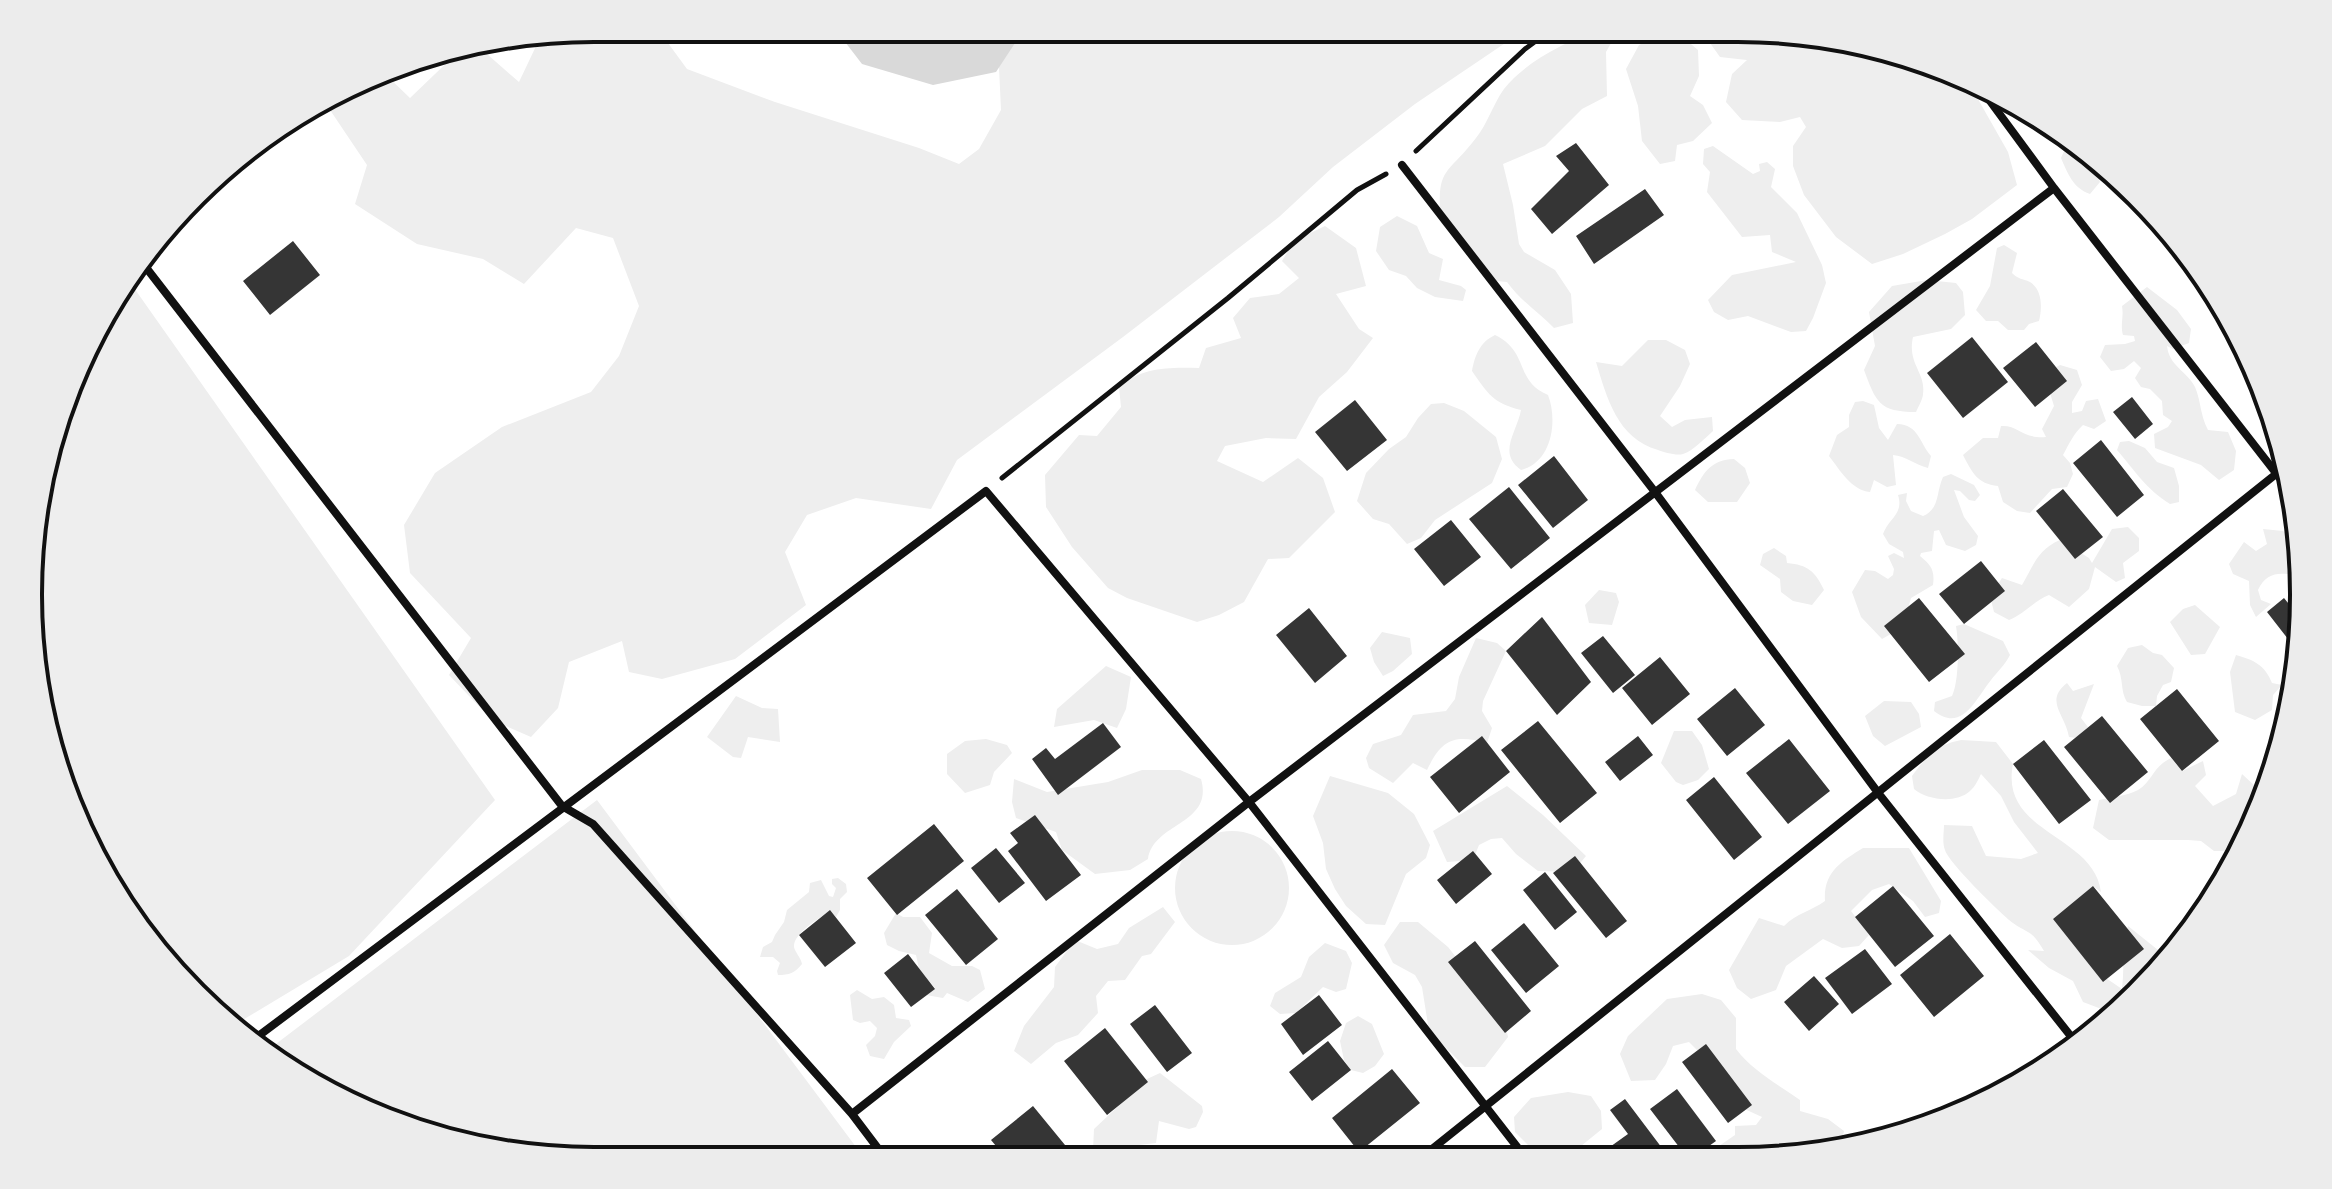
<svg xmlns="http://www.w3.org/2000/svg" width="2332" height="1189" font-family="Manrope,sans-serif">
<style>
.green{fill:#eee}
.water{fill:#d9d9d9}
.building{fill:#353535}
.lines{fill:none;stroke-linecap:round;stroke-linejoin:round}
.path{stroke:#111;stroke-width:5}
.minor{stroke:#111;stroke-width:8}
.rim{fill:none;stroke:#111;stroke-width:4}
</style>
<rect width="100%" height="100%" fill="#fff"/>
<!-- green -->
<path class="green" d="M595,28H657L687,69L775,102L919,148L959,164L979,149L1001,110L999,67L1006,28L1526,29L1415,104L1333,167L1279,217L1123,337L957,460L931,509L856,498L807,515L785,552L806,605L735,659L662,679L629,672L622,641L569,662L558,708L531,737L492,720L449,675L471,638L410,573L404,525L435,473L502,427L591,392L619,356L639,306L613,238L576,228L524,284L483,259L417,244L355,204L367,165L326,104L384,73L410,98L460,50L479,47L519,82L538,42L532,38Z
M1596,29H1619L1606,52L1607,96L1582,109L1545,146L1503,164L1513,205L1519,244L1524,252L1555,270L1571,294L1573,323L1554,328C1538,312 1520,300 1507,282L1486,280L1474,252L1441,223C1436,166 1446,177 1476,138C1488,123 1493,104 1504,89C1526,61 1564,44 1596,29Z
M1700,29H1774L1884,47L1966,78L2008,152L2017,185L1972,219L1945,234L1903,254L1872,264L1836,237L1804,195L1793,166V146L1806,127L1800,117L1780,122L1742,120L1726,102L1732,74L1747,60L1720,57Z
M1665,33L1679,34L1698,50L1699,76L1690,96L1703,105L1712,123L1693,141L1677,145L1675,161L1660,164L1642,141L1638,106L1626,69L1639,45Z
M2066,135L2095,156L2093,166L2100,182L2090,194C2073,188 2068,174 2061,158L2069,140Z
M1713,146L1753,174L1760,171L1759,164L1767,162L1775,169L1771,187L1797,213L1822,265L1826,283L1813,318L1806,331L1791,332L1748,316L1728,320L1714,312L1708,300L1732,275L1796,262L1772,252L1770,235L1742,237L1707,192L1710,172L1703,164L1704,149Z
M1397,216L1417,226L1429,253L1443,259L1439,280L1461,286L1466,290L1463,301L1435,297L1417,288L1406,276L1389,270L1376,251L1380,227Z
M1325,226L1356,248L1366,286L1336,294L1359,329L1373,338L1347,372L1319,397L1296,439L1266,438L1225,446L1217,461L1263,482L1298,458L1323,478L1335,512L1289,558L1268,559L1244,602L1219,615L1197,622L1127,598L1108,588L1072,547L1046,507L1045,475L1079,435L1097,436L1121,407L1119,387C1141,367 1170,367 1199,368L1206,348L1241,338L1233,318L1250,298L1279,294L1299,278L1282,261L1294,241Z
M2004,245L2017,253L2012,273C2019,280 2022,278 2030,282C2043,290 2042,309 2039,321L2029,324L2024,330H2008L1998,321H1986L1976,310L1990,286L1997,248Z
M127,278L495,800L349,956L231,1027L169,968L71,812L29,632L47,448L123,280Z
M1927,280L1956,283L1963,292L1965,315L1951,329L1913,337C1907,364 1926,372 1923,394C1923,399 1918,407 1916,412C1879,412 1876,402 1864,370L1875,346L1869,312L1892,286Z
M2147,287L2177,310L2191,329L2189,343L2173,349L2167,346C2169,366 2187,371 2195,387C2201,401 2200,415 2208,430L2228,432L2236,451L2234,470L2219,480L2201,465L2155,448L2154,434L2168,427L2172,421L2163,415L2162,401L2150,389L2141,387L2135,378L2141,368L2134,361L2124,369L2111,371L2100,357L2105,345L2125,344L2135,341L2134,336L2123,335C2120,325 2124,317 2122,306Z
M1495,335C1530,352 1514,381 1548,395C1558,421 1552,462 1521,470C1497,453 1517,432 1521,410C1493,403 1488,394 1472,371C1475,355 1480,342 1495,335Z
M1648,340H1666L1685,350L1690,364L1680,386L1660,416L1672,427L1685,420L1712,417L1713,431C1705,438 1693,451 1683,454C1676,456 1664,452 1658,450C1617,438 1607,398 1596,362L1622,366Z
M2060,365L2077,370L2082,385L2072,402V413L2082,411L2086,401L2098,399L2106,421L2094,429L2083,425C2074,433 2069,444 2063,455L2070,463L2073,474L2067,487L2052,489L2030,513L2017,511L2003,502L1998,486C1977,484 1972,472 1963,455L1983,438H1998L2001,426C2019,425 2022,439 2046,437L2042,429L2054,406L2047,383L2049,371Z
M1863,401L1874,405L1879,428L1888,440L1897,424C1919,425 1919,442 1931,456L1928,468C1915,465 1906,456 1893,455L1896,485L1887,487L1874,480L1870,492C1851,490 1840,470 1829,456L1837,435L1849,427V415L1855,402Z
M1444,403L1464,411L1496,437L1502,459L1492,483L1435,520L1421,538L1407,544L1389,524L1373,519L1357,501L1366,473L1389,449L1406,437L1418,418L1431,404Z
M2129,441L2145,448L2157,462L2174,468L2179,486V502L2170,504C2145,488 2136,472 2117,450L2120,442Z
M1734,459L1745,468L1750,483L1737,502H1708L1695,490C1704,471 1712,460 1734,459Z
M1951,474L1974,485L1980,495L1975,501L1969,500L1960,491L1954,490L1964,517L1978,536L1976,545L1965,551L1946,545L1939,530L1934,531L1932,551L1921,553L1920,556C1931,565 1935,570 1933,585L1911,598L1903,627L1882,639L1861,617L1852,592L1865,570L1875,571L1888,579L1893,575L1894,569L1888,556L1894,553L1904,558L1903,552L1889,544L1883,534C1889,518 1904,514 1898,495L1907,493L1906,501L1911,511L1923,516C1940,509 1936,492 1943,477Z
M2128,527L2139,538V551L2123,563L2125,578L2116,582L2095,567L2089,589L2069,607L2049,595C2034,601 2024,614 2009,620L1994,612L1990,596L2002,578L2022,585C2034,565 2037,550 2060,540L2089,558L2092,563L2112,529Z
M2263,529L2283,531L2296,541L2301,577C2283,572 2267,570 2258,590L2261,600L2271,604L2256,617L2250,605L2249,581L2233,574L2229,564L2244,542L2256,551L2267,544Z
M1774,548L1786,556L1787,563C1808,565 1815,571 1824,590L1812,605L1793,601L1781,592L1780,579L1760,565L1763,554Z
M1599,590L1616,593L1619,602L1612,625L1589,623L1585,605Z
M2195,605L2220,627L2205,654L2191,655L2170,622L2183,609Z
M1964,624L2003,641L2010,655C2005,665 1997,672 1991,680C1975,700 1962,733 1934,711L1935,702L1952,696C1959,682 1959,643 1956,626Z
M1382,632L1410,638L1412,654L1393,671L1383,676L1374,662L1370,648Z
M1476,638L1497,643L1506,651L1483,701L1482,711L1492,728L1487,743C1454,734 1442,739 1427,770L1413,763L1393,783L1369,768L1366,758L1373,744L1401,735L1413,715L1446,711L1455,699L1459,677Z
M2142,645L2153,653L2162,655L2174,668L2171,682L2163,685L2157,696L2156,706H2142L2127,702C2120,691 2124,679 2117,666L2128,648Z
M2236,655C2254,660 2265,665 2272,683L2282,685L2273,695L2272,710L2255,720L2235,712L2230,672Z
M1106,666L1131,677L1126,709L1117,728L1094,720L1054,727L1057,709Z
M2067,683L2073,691L2094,684L2081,718L2088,727L2077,738L2069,737C2065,714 2044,701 2067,683Z
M736,696L762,708L778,709L780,742L748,737L741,758L733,757L707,737Z
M1884,701L1911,702L1919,714L1921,727L1885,746L1873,736L1865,716Z
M1674,731H1692L1702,745L1709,769L1698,780L1683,785L1676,782L1661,763Z
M986,739L1007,745L1012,753L994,772L990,785L965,793L947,774V754L965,741Z
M1961,740L1996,742L2013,764C1999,834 2094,834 2101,892L2093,886L2053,919L2094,970L2122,989C2125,964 2121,951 2128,926L2158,950L2175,951L2164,968L2112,1013L2083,1002L2073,981L2049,968L2028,950L2044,951C2031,929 2030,935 2013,923C2001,914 1948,862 1945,850C1942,843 1944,832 1944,825L1972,826L1986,856L2021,859L2038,853L2014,822L2001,796L1981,774C1978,780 1975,787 1970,791C1956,804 1927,800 1914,789L1912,776C1928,755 1934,746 1961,740Z
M2171,758L2182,771L2203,761L2206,775L2195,786L2213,806L2236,794L2242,774L2255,786L2252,817L2255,820L2248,839H2233L2226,851H2214L2201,841L2188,840H2109L2093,828L2099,800C2111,797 2127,796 2138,790C2153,781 2152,767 2171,758Z
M1142,770H1180L1201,779C1214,825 1154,822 1148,859L1130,870L1095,874L1062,850L1056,832L1016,818L1012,802L1014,779L1047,792L1108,782Z
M1330,776L1388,793L1414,814L1430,845L1426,858L1406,874L1385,925L1366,924L1346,906L1335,889L1326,869L1323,843L1313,816Z
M1507,786L1543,815L1586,856L1573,872L1538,871L1516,854L1502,838L1491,839L1479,845L1473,860L1447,862L1433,831Z
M597,800L865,1159L558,1160L447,1142L344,1102L264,1053Z
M1175 888a57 57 0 1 1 114 0a57 57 0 1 1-114 0Z
M1863,848H1909L1941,901L1939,913L1925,917L1913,901L1889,884L1872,890L1851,911L1869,935L1859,946L1842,948L1823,939L1786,966L1776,990L1751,999L1737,988L1729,970L1759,918L1784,926C1797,913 1811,911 1825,901C1823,872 1842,861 1863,848Z
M838,878L846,884L847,892L840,899V910L836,917L830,911C820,918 793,933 794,947C795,952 801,958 802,964C795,973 789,975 778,975L777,971L780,963L773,957H760L763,947L772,942L775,935L784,922L787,910L809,892L810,883L821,880L829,896L833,897L836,888L832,884V879Z
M1163,907L1175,922L1151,954L1142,956L1125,980L1108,981L1096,996L1098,1013L1078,1035L1056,1043L1031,1064L1014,1051L1024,1026L1054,987L1055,967L1075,940L1097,949L1118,944L1129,928Z
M896,913L903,917H920L932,933L929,953L952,966H972L980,970L985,989L968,1002L947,993L943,998L926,995L935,988L919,969L916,955L899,951L887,945L884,933Z
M1400,922H1418L1448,947L1504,1018L1508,1037L1485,1067H1465L1429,1031L1422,987L1415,975L1393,963L1384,945Z
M1325,943L1346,951L1352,963L1346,989L1336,992L1323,987L1296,1013L1280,1014L1270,1006L1275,993L1301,977L1309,957Z
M857,990L872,999L884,997L894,1005L896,1018L909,1020L911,1026L894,1042L884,1059L870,1056L866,1045L875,1036L877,1028L870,1021L860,1023L853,1020L850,995Z
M1702,994L1721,1000L1736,1018V1049C1753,1071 1777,1084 1800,1100V1111L1828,1119L1844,1131L1840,1149L1812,1156H1724L1719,1146L1735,1135V1126L1756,1125L1762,1117L1738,1106L1710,1063L1689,1042L1673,1046L1666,1064L1655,1080L1631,1081L1620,1054L1628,1036L1667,999Z
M1358,1016L1372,1024L1384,1054L1375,1066L1363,1073L1351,1070L1344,1060L1340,1041L1346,1023Z
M1160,1073L1202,1106L1203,1112L1196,1127L1189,1129L1159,1121L1156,1143L1122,1147L1116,1158H1098L1093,1150L1094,1129L1147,1079Z
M1568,1092L1591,1096L1601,1111L1602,1129L1581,1146L1544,1155L1530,1147L1515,1132L1514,1117L1531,1098Z"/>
<!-- water -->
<path class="water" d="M845,28H1025L996,72L933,85L862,64L842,38Z"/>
<!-- building -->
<path class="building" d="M1576,143L1609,185L1552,234L1531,209L1569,171L1556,156Z
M1645,189L1664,215L1594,264L1576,236Z
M293,241L320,275L270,315L243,281Z
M1972,337L2008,382L1963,418L1927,373Z
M2036,342L2067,381L2035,407L2003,368Z
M2132,397L2153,424L2135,439L2113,412Z
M1355,400L1387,440L1347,471L1315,432Z
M2101,440L2144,495L2117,517L2073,463Z
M1554,456L1588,500L1553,528L1518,485Z
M1509,487L1550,538L1511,569L1469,519Z
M2063,489L2103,537L2075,559L2036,511Z
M1451,520L1481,557L1444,586L1414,549Z
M1981,561L2005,591L1964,624L1939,594Z
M2301,589L2302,618L2288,599Z
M1919,598L1965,654L1929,682L1884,626Z
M2284,598L2302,620L2299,653L2267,612Z
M1309,608L1347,656L1315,683L1276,635Z
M1542,617L1591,682L1557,715L1506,651Z
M1603,636L1635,675L1613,693L1581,653Z
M1660,657L1690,694L1652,725L1622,688Z
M1735,688L1765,725L1727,756L1697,719Z
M2177,689L2219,741L2182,771L2140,719Z
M2102,716L2148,772L2110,803L2064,747Z
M1538,721L1597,793L1560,823L1501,750Z
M1103,723L1121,747L1058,795L1032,759L1046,748L1055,759Z
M1482,736L1510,772L1459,813L1430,777Z
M1638,736L1653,755L1620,781L1605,762Z
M1789,739L1830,791L1788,824L1746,773Z
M2044,740L2091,800L2059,824L2013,764Z
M1714,777L1762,837L1734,860L1686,800Z
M1035,815L1081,875L1046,901L1008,851L1018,843L1010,833Z
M934,824L964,861L897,915L867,878Z
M996,848L1025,883L999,903L971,868Z
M1473,851L1492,874L1456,904L1437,880Z
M1575,856L1627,921L1606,938L1553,873Z
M1545,872L1577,912L1555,930L1523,890Z
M1893,886L1934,936L1895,967L1855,917Z
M2093,886L2144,949L2103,982L2053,919Z
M957,889L998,939L966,965L925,915Z
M830,910L856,943L825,967L799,935Z
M1524,923L1559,966L1526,993L1491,950Z
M1950,934L1984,976L1934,1017L1900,975Z
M1475,941L1531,1011L1505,1033L1448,962Z
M1865,949L1892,984L1852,1014L1825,978Z
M908,954L935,989L911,1007L884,973Z
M1814,976L1839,1004L1809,1031L1784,1002Z
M1319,995L1342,1025L1303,1055L1281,1024Z
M1155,1005L1192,1053L1167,1072L1130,1024Z
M1105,1028L1148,1082L1107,1115L1064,1061Z
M1328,1041L1351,1070L1312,1101L1289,1072Z
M1706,1044L1752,1105L1728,1123L1682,1062Z
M1392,1069L1420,1103L1359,1152L1332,1118Z
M1677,1089L1716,1141L1695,1156H1686L1650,1109Z
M1625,1099L1665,1152L1669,1157H1602L1600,1154L1628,1134L1610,1110Z
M1033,1106L1065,1145L1048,1158H1006L991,1140Z"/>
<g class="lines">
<!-- path -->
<path class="path" d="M1416,151L1525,49L1552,29
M1002,478L1228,298L1357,190L1386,174"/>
<!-- minor -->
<path class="minor" d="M1976,82L2054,188L2293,495
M1402,165L1655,492L1879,794L2077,1044
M141,261L562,806L593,824L852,1114L886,1159
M249,1043L986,491L1249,802L1525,1157
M852,1114L1249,802L2054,188
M1422,1157L2286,466"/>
</g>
<!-- crop -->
<path d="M0 0H2332V1189H0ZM594 42H1738A552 552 0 0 1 2290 594V595A552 552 0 0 1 1738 1147H594A552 552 0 0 1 42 595V594A552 552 0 0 1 594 42Z" fill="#ececec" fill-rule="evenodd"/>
<path class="rim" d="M594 42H1738A552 552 0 0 1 2290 594V595A552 552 0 0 1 1738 1147H594A552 552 0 0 1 42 595V594A552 552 0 0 1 594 42Z"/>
</svg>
